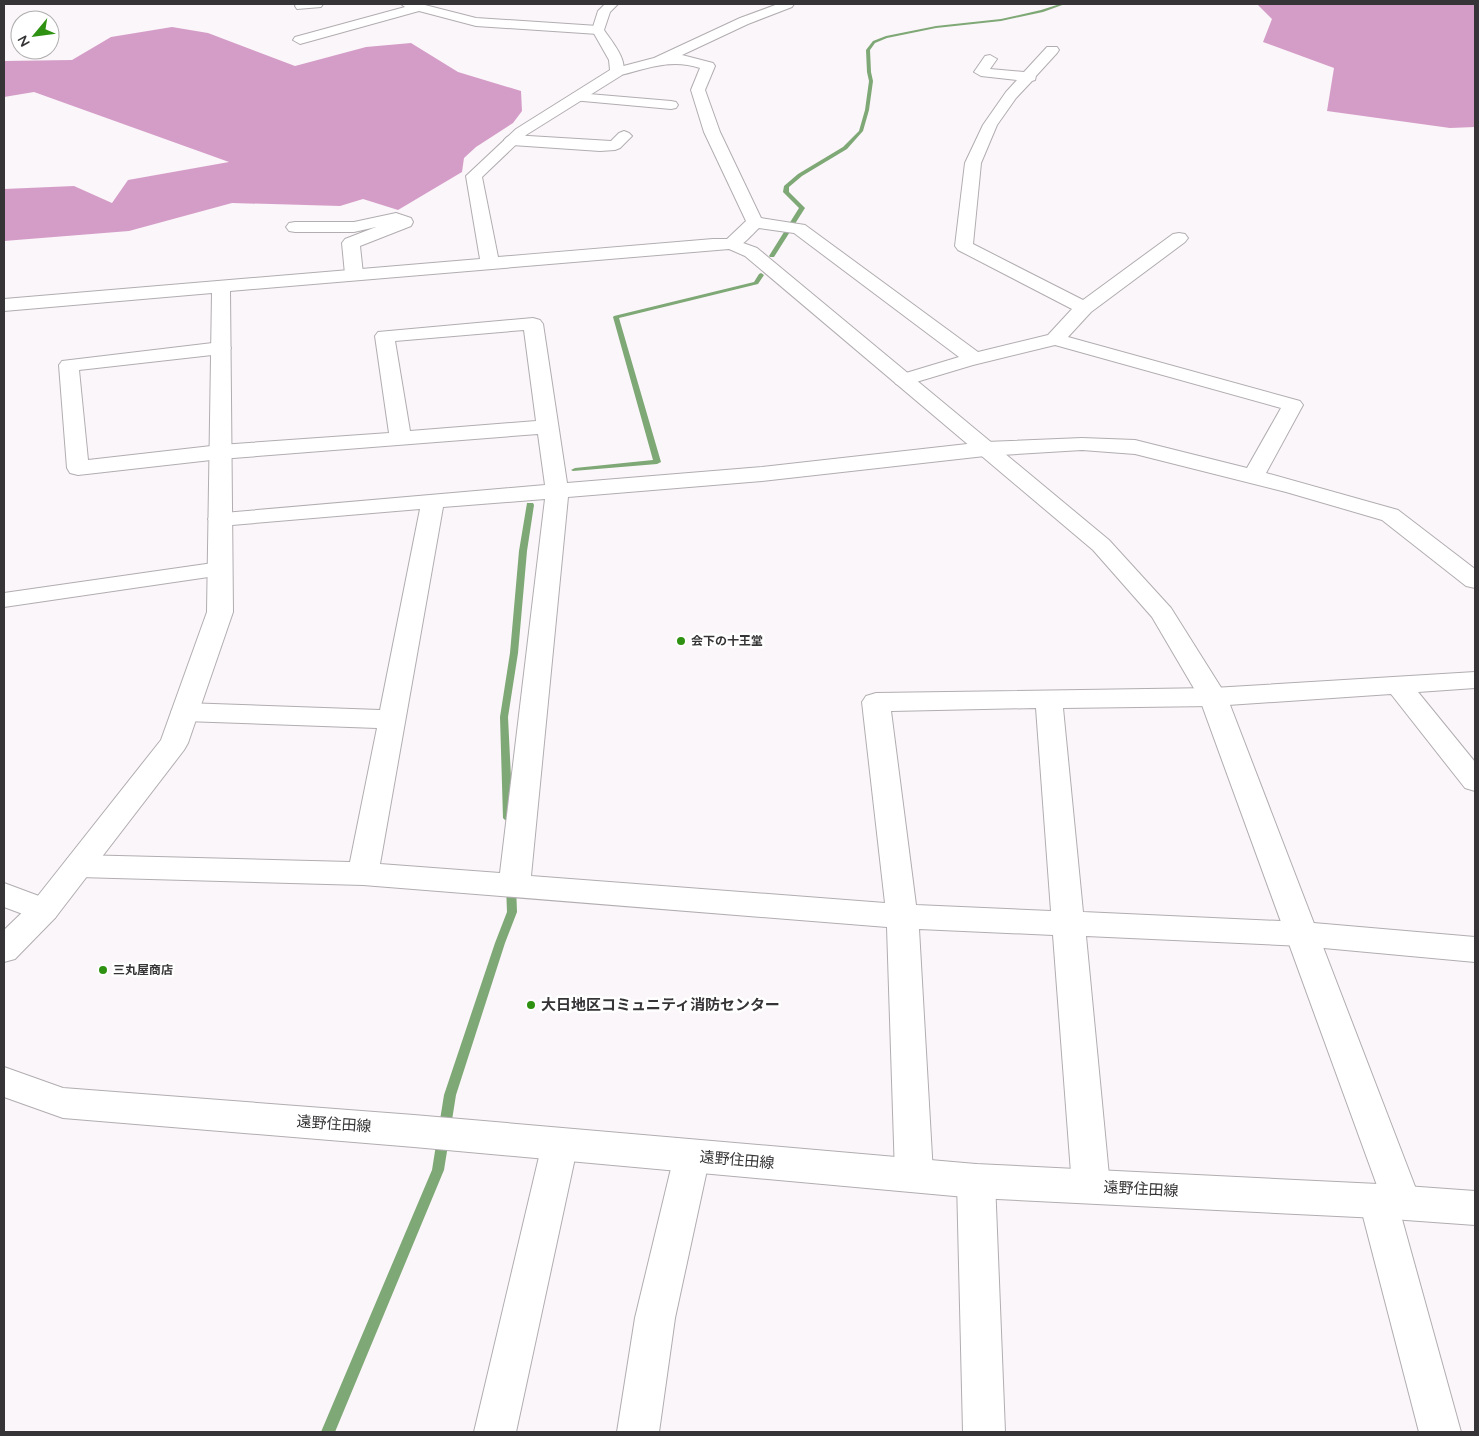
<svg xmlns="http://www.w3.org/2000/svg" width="1479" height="1436" font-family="Quicksand,'Noto Sans JP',sans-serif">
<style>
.forest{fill:#d49dc8}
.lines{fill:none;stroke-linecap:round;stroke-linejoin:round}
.stream{fill:#7ea875;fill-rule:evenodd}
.minor-casing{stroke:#b1adb0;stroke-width:2}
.tertiary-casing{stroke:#b1adb0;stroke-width:2}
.secondary-casing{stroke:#b1adb0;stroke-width:2}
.minor{fill:#fff;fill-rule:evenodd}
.tertiary{fill:#fff;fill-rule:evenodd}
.secondary{fill:#fff;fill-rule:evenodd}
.poi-dot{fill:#2e9111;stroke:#fff;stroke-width:2}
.labels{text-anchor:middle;stroke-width:5;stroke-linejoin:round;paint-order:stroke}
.poi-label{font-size:12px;font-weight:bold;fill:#363436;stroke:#fff;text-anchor:start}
.near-poi-label{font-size:15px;font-weight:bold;fill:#363436;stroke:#fff;text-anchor:start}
.near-street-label{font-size:15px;fill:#363436;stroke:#fff}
</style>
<rect width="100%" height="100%" fill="#fbf6f9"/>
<!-- forest -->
<path class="forest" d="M1257,4H1475V127L1450,128L1327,111L1334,68L1263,42L1272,19Z
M172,27L208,33L295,66L366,47L411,43L458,72L521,91L522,111L513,123L476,147L464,158L462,172L398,210L363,199L340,206L232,203L129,231L4,241V189L74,186L112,203L128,180L229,162L34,92L4,97V61L72,60L111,37Z"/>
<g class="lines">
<!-- stream -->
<path class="stream" d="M1060,4H1065L1043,12L1001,21L936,28L887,38L875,43L870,50L871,72L873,81L869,110L863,131L847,149L802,176L789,187V192L805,208L774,257H770L769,256L799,208L783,192L784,186L798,174L843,147L859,131L865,110L869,81L867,72L866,50L873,41L886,36L936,26L1001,19L1041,10Z
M761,273L764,275L758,284L619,318L661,462L657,464L573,471L571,470L575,468L653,460L613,317L614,316L754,282L759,274Z
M527,503H533L534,505L527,551L518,653L508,717L513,818L511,820H505L503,818L500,717L510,653L519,551Z
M511,882L514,883L516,886L517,912L505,943L456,1095L444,1170L335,1432H321L432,1170L444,1095L495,943L507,912L506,886L508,883Z"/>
<!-- minor casing -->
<g class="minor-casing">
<path id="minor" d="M296,4H323L321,7L297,9L295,6Z
M401,4H421L476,18L598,26L604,30L598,34L476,26L419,11L300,44L293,40L295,37L405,7Z
M778,4H794L792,7L748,24L682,55L713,63L715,66L705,90L720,132L761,218L805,225L978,352L1048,335L1072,309L958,250L955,246L965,163L983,125L1006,92L1017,80L981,76L974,72L985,56L990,55L997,59L990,69L1024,72L1047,47H1057L1059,50L1057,53L1036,76L1035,80L1032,81L1016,98L997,125L981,163L973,244L1083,300L1173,234L1179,233L1185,234L1188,238L1185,242L1091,312L1068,337L1300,401L1303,405L1266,473L1398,510L1475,569V588L1466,586L1382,520L1286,492L1135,454L1082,450L985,456L762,481L568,497L531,876L885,903L862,702L866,696L876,693L1213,688L1475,672V688L1418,692L1475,762V791L1465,788L1391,694L1213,706L1063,708L1083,912L1302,922L1475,937V962L1302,946L1086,936L1110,1186L1104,1198L1091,1203L1078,1198L1072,1186L1053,935L919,929L933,1174L927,1186L914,1191L901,1186L895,1174L887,927L363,885L79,877L68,874L64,866L68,858L79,855L350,862L377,728L185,721L175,718L171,712L175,706L185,703L380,710L420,509L220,526L212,524L208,519L212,514L545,485L538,434L220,459L78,475L70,473L67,468L59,365L62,361L221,342L228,344L231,348L228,352L221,354L79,370L88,460L220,445L389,433L375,336L378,332L533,318L540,320L543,324L567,483L762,467L985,442L1082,438L1135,440L1247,468L1281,408L1055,345L973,365L903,386L896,384L893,380L896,376L959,357L794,233L759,228C749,237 740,251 726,248L723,244L726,240L746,221L704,132L691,90L700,68C670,58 646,69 617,76L610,72L612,69L654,58L740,18ZM524,330L536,421L410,431L395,341ZM545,499L500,873L380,864L443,507ZM1036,708L1051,911L916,905L891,711Z
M577,93L671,101L676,102L678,105L676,108L671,109L572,100L570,97L572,94Z
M624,131L629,133L632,136L620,148L615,150L600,151L512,145L507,143L504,140L507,137L512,135L611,141L619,133Z
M396,213L411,218L413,222L411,226L360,246L363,274L360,278L354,279L348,278L345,274L342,243L345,239L376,227L354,232H295L289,231L286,227L289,223L295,222H354Z
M220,562L229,564L232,569L229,574L4,607V593Z
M4,883L55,902L60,910L55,918L44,922L4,907Z
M560,1128L573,1133L578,1144L516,1432H474L542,1144L547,1133Z
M692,1140L705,1145L710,1156L675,1318L659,1432H617L635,1318L674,1156L679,1145Z
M976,1164L989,1169L995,1181L1005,1432H963L957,1181L963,1169Z
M1378,1184L1391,1189L1397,1201L1461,1432H1419L1359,1201L1365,1189Z"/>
</g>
<!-- tertiary casing -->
<g class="tertiary-casing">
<path id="tertiary" d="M605,4H618L610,12L604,30C612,42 629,61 622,75L526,135L482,177L498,257L713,239H732L757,248L1109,540L1171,608L1227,697L1421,1202L1415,1214L1402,1219L1389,1214L1383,1202L1199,697L1152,617L1093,550L745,256L729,249L230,291L233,612L188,743L184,750L55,918L15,959L4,962V930L33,902L161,740L207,612L212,293L4,311V299L480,259L466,176L516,129L610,70L609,60L592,30L598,11Z"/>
</g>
<!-- secondary casing -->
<g class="secondary-casing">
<path id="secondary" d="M4,1067L63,1088L414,1115L976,1164L1378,1184L1475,1191V1225L1378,1218L976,1198L414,1147L63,1118L4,1097Z"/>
</g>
<!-- minor -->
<use href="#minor" class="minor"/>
<!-- tertiary -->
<use href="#tertiary" class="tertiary"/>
<!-- secondary -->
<use href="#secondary" class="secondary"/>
</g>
<!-- markers -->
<g class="poi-dot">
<circle cx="681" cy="641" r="5"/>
<circle cx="103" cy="970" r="5"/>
<circle cx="531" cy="1005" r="5"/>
</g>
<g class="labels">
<!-- poi labels -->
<g class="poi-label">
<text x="691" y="645">会下の十王堂</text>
<text x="113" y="974">三丸屋商店</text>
</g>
<!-- near-poi labels -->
<g class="near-poi-label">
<text x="541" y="1010">大日地区コミュニティ消防センター</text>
</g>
<!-- near-street labels -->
<g class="near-street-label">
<text transform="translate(334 1124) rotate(4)" y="5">遠野住田線</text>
<text transform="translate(737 1160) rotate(5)" y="5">遠野住田線</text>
<text transform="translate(1141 1189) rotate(3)" y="5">遠野住田線</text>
</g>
</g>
<!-- border -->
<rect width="1479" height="1436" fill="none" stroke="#363436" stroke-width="10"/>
<!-- north arrow -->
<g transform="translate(35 35) rotate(241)"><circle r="24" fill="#ffffff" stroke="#afaeaf"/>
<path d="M0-4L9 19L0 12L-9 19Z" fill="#2e9111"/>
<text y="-8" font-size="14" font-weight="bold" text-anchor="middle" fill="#363436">N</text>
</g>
</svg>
